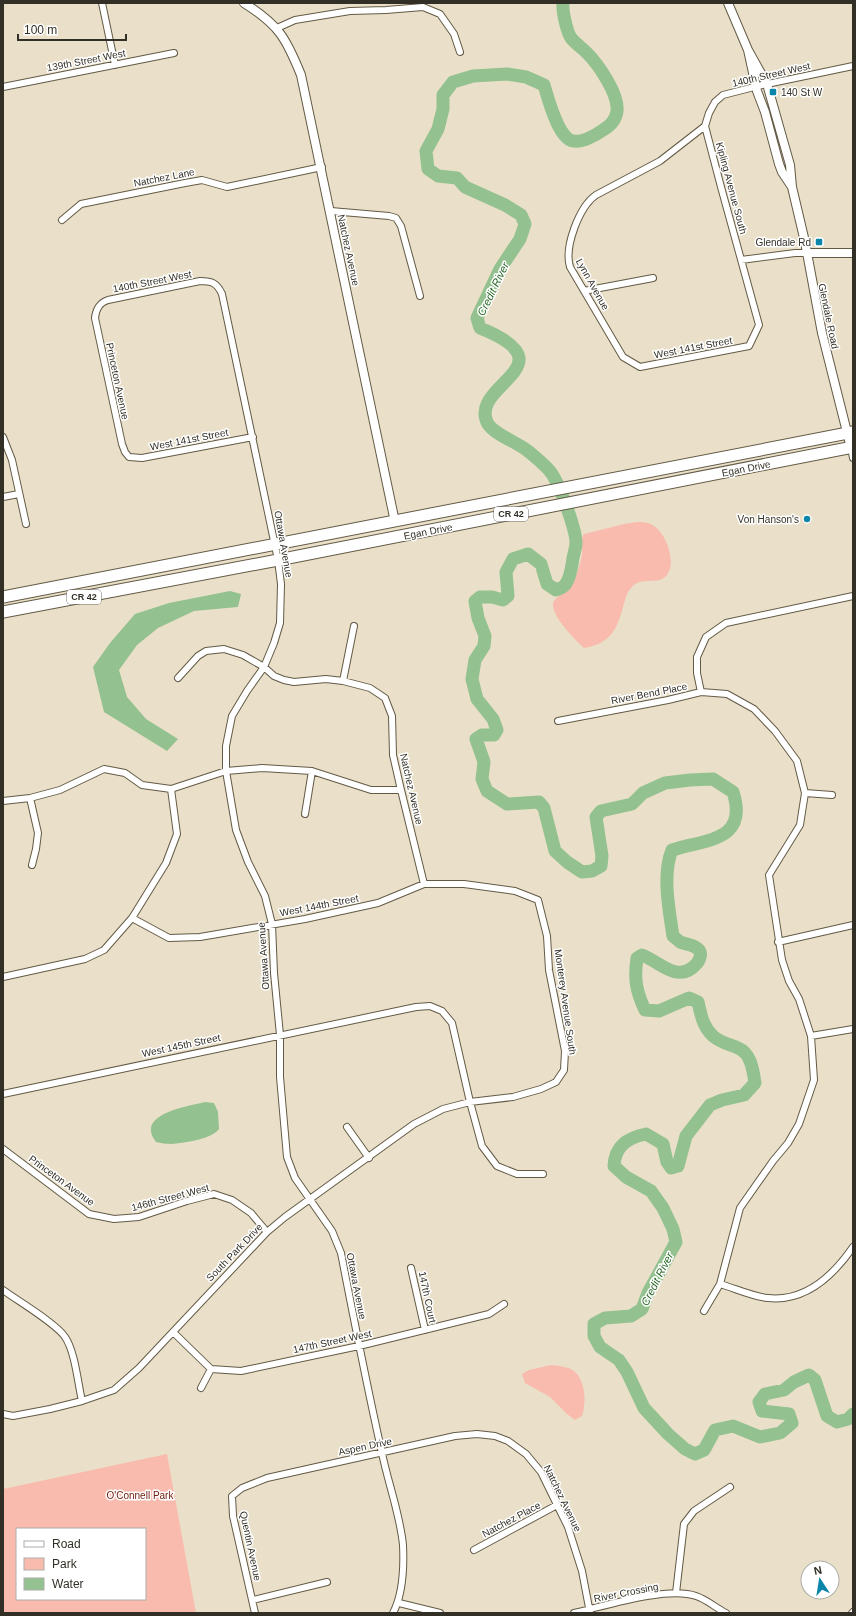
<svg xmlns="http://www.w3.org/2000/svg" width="856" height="1616" font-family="Arial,sans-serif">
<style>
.green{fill:#f9bbae;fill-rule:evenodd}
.water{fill:#93c18f}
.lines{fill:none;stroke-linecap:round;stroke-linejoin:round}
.river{stroke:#93c18f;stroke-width:13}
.street-casing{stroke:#635a46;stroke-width:8}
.secondary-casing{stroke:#635a46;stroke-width:10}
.highway-casing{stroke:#635a46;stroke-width:13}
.street{stroke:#fff;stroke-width:6}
.secondary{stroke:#fff;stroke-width:8}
.highway{stroke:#fff;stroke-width:11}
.poi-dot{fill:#0b86aa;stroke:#fff;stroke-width:1.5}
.labels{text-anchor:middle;stroke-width:3;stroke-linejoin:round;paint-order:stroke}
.shield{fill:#fff;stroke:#706d67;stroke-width:1}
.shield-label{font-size:9px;font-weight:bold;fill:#322f26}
.street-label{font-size:10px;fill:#322f26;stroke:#fff}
.poi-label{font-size:10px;fill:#322f26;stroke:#fff;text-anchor:end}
.park-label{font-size:10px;fill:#702012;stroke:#fff}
.water-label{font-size:11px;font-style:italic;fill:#296726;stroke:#fff}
</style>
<rect width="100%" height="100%" fill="#eae0c9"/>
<!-- green -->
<path class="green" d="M637,522C642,522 649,522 654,526C667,534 678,566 665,577C656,585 640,576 631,588C626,593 625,601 623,607C617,631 609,644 584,648C576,641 547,612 554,601C557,596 562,595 566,592C572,587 575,580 577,573C579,566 582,560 582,552C582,546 580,540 584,534L624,524Z
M551,1365C560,1366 572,1367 577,1374C586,1385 586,1404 582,1416L575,1420L567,1414L550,1397L525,1383L522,1374L529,1370Z
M167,1454L196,1613H3V1489ZM17,1529H145V1599H17Z"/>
<!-- water -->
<path class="water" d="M230,591L241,594L238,607L194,611L158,628L137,645L119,670L127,697L146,719L178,739L167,751L104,712L93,667L110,643L135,614L169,603Z
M205,1102L214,1103L218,1112L219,1129C212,1139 184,1143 171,1144C166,1144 161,1143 156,1142C134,1114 189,1106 205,1102Z"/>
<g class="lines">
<!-- river -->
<path class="river" d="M563,3C562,11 567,32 571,38C576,44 582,48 587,53C598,64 619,94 617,111C616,120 610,126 603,130C596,135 582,143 573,141C558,138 548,98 544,85L526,77L507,74L473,76L453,82L443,95V109L438,129L426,151L428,169L438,176L457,178L465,187L505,205L521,215L525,224L520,239L500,269L477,318L480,328C574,366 466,385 488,424C495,435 517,442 528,451C535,457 547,466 552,474C560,486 576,529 576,543C576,547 574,553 573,558C572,566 570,580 564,586C562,588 558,589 556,590L547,584L541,564L528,554L513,559L506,572L508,596L503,600L492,597H480L475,601L478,618L485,636L484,646L475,660L472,679L477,699L493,719L497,730L494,735H482L476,739L484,762L482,779L487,791L507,804L539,802L544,808L555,851L567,862L582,872L592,871L601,866L602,856L596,817L601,811L632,804L643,793L665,783L690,780L713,779L733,792C749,842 705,839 672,850C662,874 669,910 673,936C675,938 678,940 680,942C687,945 694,944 699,950C702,954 700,958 698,962C696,965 694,966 692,968C675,981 658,961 642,955L637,958C634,979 636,991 645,1010L659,1011L689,998L698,1002C701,1015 703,1027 713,1036C721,1043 729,1044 738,1048C751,1053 753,1070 755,1083L744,1095L722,1100L710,1105L686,1136L678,1166L671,1168L667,1162L663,1144L646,1134C627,1138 615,1146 614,1166L626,1177L651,1191L663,1208L673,1229L676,1242L648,1293L642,1309L631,1316L605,1318L594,1324V1336L600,1347L619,1360L627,1372L644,1408L668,1434L685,1449L695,1454L704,1450L715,1430L733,1426L760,1437L780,1433L792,1423L789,1414L762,1411L759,1402L765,1394L784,1390L794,1382L809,1375L815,1380L827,1416L837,1422L848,1419L853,1414"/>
<!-- street casing -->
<g class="street-casing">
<path id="street" d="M102,3L115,65
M277,28L295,20L350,11L386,10L423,7L440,14L454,34L460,52
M3,87L174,53
M705,126L721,187L759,325L749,346L640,367L623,357L570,267C564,247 579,207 596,195L660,161L705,126L709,113L715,102L723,95L762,85L853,66
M331,211L389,216L396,218L401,226L420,296
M62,220L81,204L185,183L202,180L227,187L322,167
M741,260L795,253H807
M584,291L653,278
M3,437L12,460L26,524
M253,437L142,458L129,457L125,452L122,444L95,318C96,309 99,303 108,300L200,281C212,281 217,283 222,294L278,560L281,584L280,623L274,643L264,667L247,691L232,716L226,746V771L236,830L248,862L265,896L272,924L274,973L280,1035V1077L287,1157L295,1178L332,1231L341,1253C354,1320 367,1387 382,1453C388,1483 400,1514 403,1545C404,1566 403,1594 393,1613
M851,448L853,458
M3,497L19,494
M178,678L198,656L206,651L224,649L243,655L264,667L274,676L284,680L294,682L326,679L343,681L370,688L385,698L392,716L393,755L401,790L424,884
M343,681L354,626
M701,692L697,673V657L706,637L726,623L853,596
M558,721L668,700L701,692L727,694L754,709L775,731L797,761L805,793L800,825L769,875L782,960L789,981L799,999L811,1036L814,1080L799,1124L788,1143L773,1161L740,1208L720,1284L704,1311
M805,793L832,795
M30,798L38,833L36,849L32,865
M3,801L30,798L60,790L104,769L125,773L142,785L171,789L226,771L262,768L312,771L371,790H401
M305,814L312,771
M132,918L166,863L177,834L171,789
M778,942L853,925
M3,977L85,959L104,950L132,918L169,938L200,937L305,919L378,903L424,884H464L515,891L538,900L547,936L549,970L565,1051L564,1070L556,1082L541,1089L513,1097L470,1102L443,1109L414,1124L285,1217L267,1232L139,1368L114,1390L82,1401L50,1409L13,1416L3,1414
M811,1036L853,1029
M3,1094L416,1007L430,1006L442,1011L452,1023L470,1102L482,1146L497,1166L517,1174H543
M347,1127L369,1158
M3,1149L89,1214L114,1219L139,1217L187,1201L214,1194L232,1200L251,1213L267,1232
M411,1268L425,1330
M720,1284C734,1288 754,1297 768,1298C805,1302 833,1276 853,1247
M3,1290C18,1301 57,1324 65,1337C75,1351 78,1384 82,1401
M173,1332L211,1369L241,1371L359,1346L489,1314L504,1304
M201,1388L211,1369
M474,1550L557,1505
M676,1593L684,1524L694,1511L730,1487
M253,1600L327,1582
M399,1603L440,1613
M255,1613L233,1516L232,1496L242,1488L267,1478L455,1436L477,1434L495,1436L508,1441L526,1454L541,1472L568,1527L582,1571L590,1613
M574,1613C605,1606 667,1586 696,1596C706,1599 716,1608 726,1613
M852,1613L853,1612"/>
</g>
<!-- secondary casing -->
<g class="secondary-casing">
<path id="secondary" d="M244,3C279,25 286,38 301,75L395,522
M728,3L748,50L767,84L790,165L792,187L782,172L779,164L765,112L757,91L748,50
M792,187L805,242L822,333L851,448
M807,253H853"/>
</g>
<!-- highway casing -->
<g class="highway-casing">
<path id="highway" d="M3,597L853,432
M3,612L278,560L853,447"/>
</g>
<!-- street -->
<use href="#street" class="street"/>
<!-- secondary -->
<use href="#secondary" class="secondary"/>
<!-- highway -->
<use href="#highway" class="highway"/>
</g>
<!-- markers -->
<g class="poi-dot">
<rect x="769" y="88" width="8" height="8" rx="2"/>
<rect x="815" y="238" width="8" height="8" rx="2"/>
<circle cx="807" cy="519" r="4"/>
</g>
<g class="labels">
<!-- shield labels -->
<g class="shield">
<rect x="494" y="507" width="34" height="14" rx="3"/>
<rect x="67" y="590" width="34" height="14" rx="3"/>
</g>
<g class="shield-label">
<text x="511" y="517">CR 42</text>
<text x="84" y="600">CR 42</text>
</g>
<!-- street labels -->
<g class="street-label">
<text transform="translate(86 60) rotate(-11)" y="4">139th Street West</text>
<text transform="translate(771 74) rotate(-13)" y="4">140th Street West</text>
<text transform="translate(164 177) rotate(-11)" y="4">Natchez Lane</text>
<text transform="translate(732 188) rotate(75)" y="4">Kipling Avenue South</text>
<text transform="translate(349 250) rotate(78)" y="4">Natchez Avenue</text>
<text transform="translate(152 281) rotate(-11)" y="4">140th Street West</text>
<text transform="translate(593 284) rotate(61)" y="4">Lynn Avenue</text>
<text transform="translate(829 316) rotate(78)" y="4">Glendale Road</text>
<text transform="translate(693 347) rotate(-11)" y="4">West 141st Street</text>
<text transform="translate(118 381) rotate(78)" y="4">Princeton Avenue</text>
<text transform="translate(189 439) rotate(-11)" y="4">West 141st Street</text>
<text transform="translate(746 468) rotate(-11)" y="4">Egan Drive</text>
<text transform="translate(428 531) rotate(-11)" y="4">Egan Drive</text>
<text transform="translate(284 544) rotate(80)" y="4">Ottawa Avenue</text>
<text transform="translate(649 693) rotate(-11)" y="4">River Bend Place</text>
<text transform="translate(412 789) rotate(77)" y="4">Natchez Avenue</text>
<text transform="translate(319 905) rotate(-11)" y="4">West 144th Street</text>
<text transform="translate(263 956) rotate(-94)" y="4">Ottawa Avenue</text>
<text transform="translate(566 1002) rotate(82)" y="4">Monterey Avenue South</text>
<text transform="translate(181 1045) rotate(-12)" y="4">West 145th Street</text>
<text transform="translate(62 1180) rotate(36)" y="4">Princeton Avenue</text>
<text transform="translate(170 1197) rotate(-15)" y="4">146th Street West</text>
<text transform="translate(234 1252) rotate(-46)" y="4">South Park Drive</text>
<text transform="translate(357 1286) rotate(79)" y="4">Ottawa Avenue</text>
<text transform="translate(428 1297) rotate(78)" y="4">147th Court</text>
<text transform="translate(332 1341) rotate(-12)" y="4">147th Street West</text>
<text transform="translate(365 1446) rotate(-12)" y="4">Aspen Drive</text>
<text transform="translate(563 1498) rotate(64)" y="4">Natchez Avenue</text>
<text transform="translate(511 1519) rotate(-28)" y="4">Natchez Place</text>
<text transform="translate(251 1546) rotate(78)" y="4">Quentin Avenue</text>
<text transform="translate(626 1592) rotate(-11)" y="4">River Crossing</text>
</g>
<!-- poi labels -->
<g class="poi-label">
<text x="781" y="96" text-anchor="start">140 St W</text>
<text x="811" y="246">Glendale Rd</text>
<text x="799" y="523">Von Hanson's</text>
</g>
<!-- park labels -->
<g class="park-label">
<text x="140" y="1499">O'Connell Park</text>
</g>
<!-- water labels -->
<g class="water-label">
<text transform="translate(493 289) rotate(-64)" y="4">Credit River</text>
<text transform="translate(657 1279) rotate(-63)" y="4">Credit River</text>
</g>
</g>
<!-- border -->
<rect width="856" height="1616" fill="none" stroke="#322f26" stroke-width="8"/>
<!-- legend -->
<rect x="16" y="1528" width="130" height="72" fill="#ffffff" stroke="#adaca8"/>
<rect x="24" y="1541" width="20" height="6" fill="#ffffff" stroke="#adaca8"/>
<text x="52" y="1548" font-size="12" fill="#322f26">Road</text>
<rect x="24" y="1558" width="20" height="12" fill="#f9bbae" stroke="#adaca8"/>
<text x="52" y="1568" font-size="12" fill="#322f26">Park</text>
<rect x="24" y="1578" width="20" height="12" fill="#93c18f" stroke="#adaca8"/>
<text x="52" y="1588" font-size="12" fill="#322f26">Water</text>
<!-- north arrow -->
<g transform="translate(820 1580) rotate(348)"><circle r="19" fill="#ffffff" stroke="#adaca8"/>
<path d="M0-3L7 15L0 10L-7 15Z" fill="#0b86aa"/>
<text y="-6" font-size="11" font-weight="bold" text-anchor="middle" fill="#322f26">N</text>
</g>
<!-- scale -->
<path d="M18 34v6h108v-6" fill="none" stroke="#322f26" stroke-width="2"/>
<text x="24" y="34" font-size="12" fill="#322f26" stroke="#ffffff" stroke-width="3" paint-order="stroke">100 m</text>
</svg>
